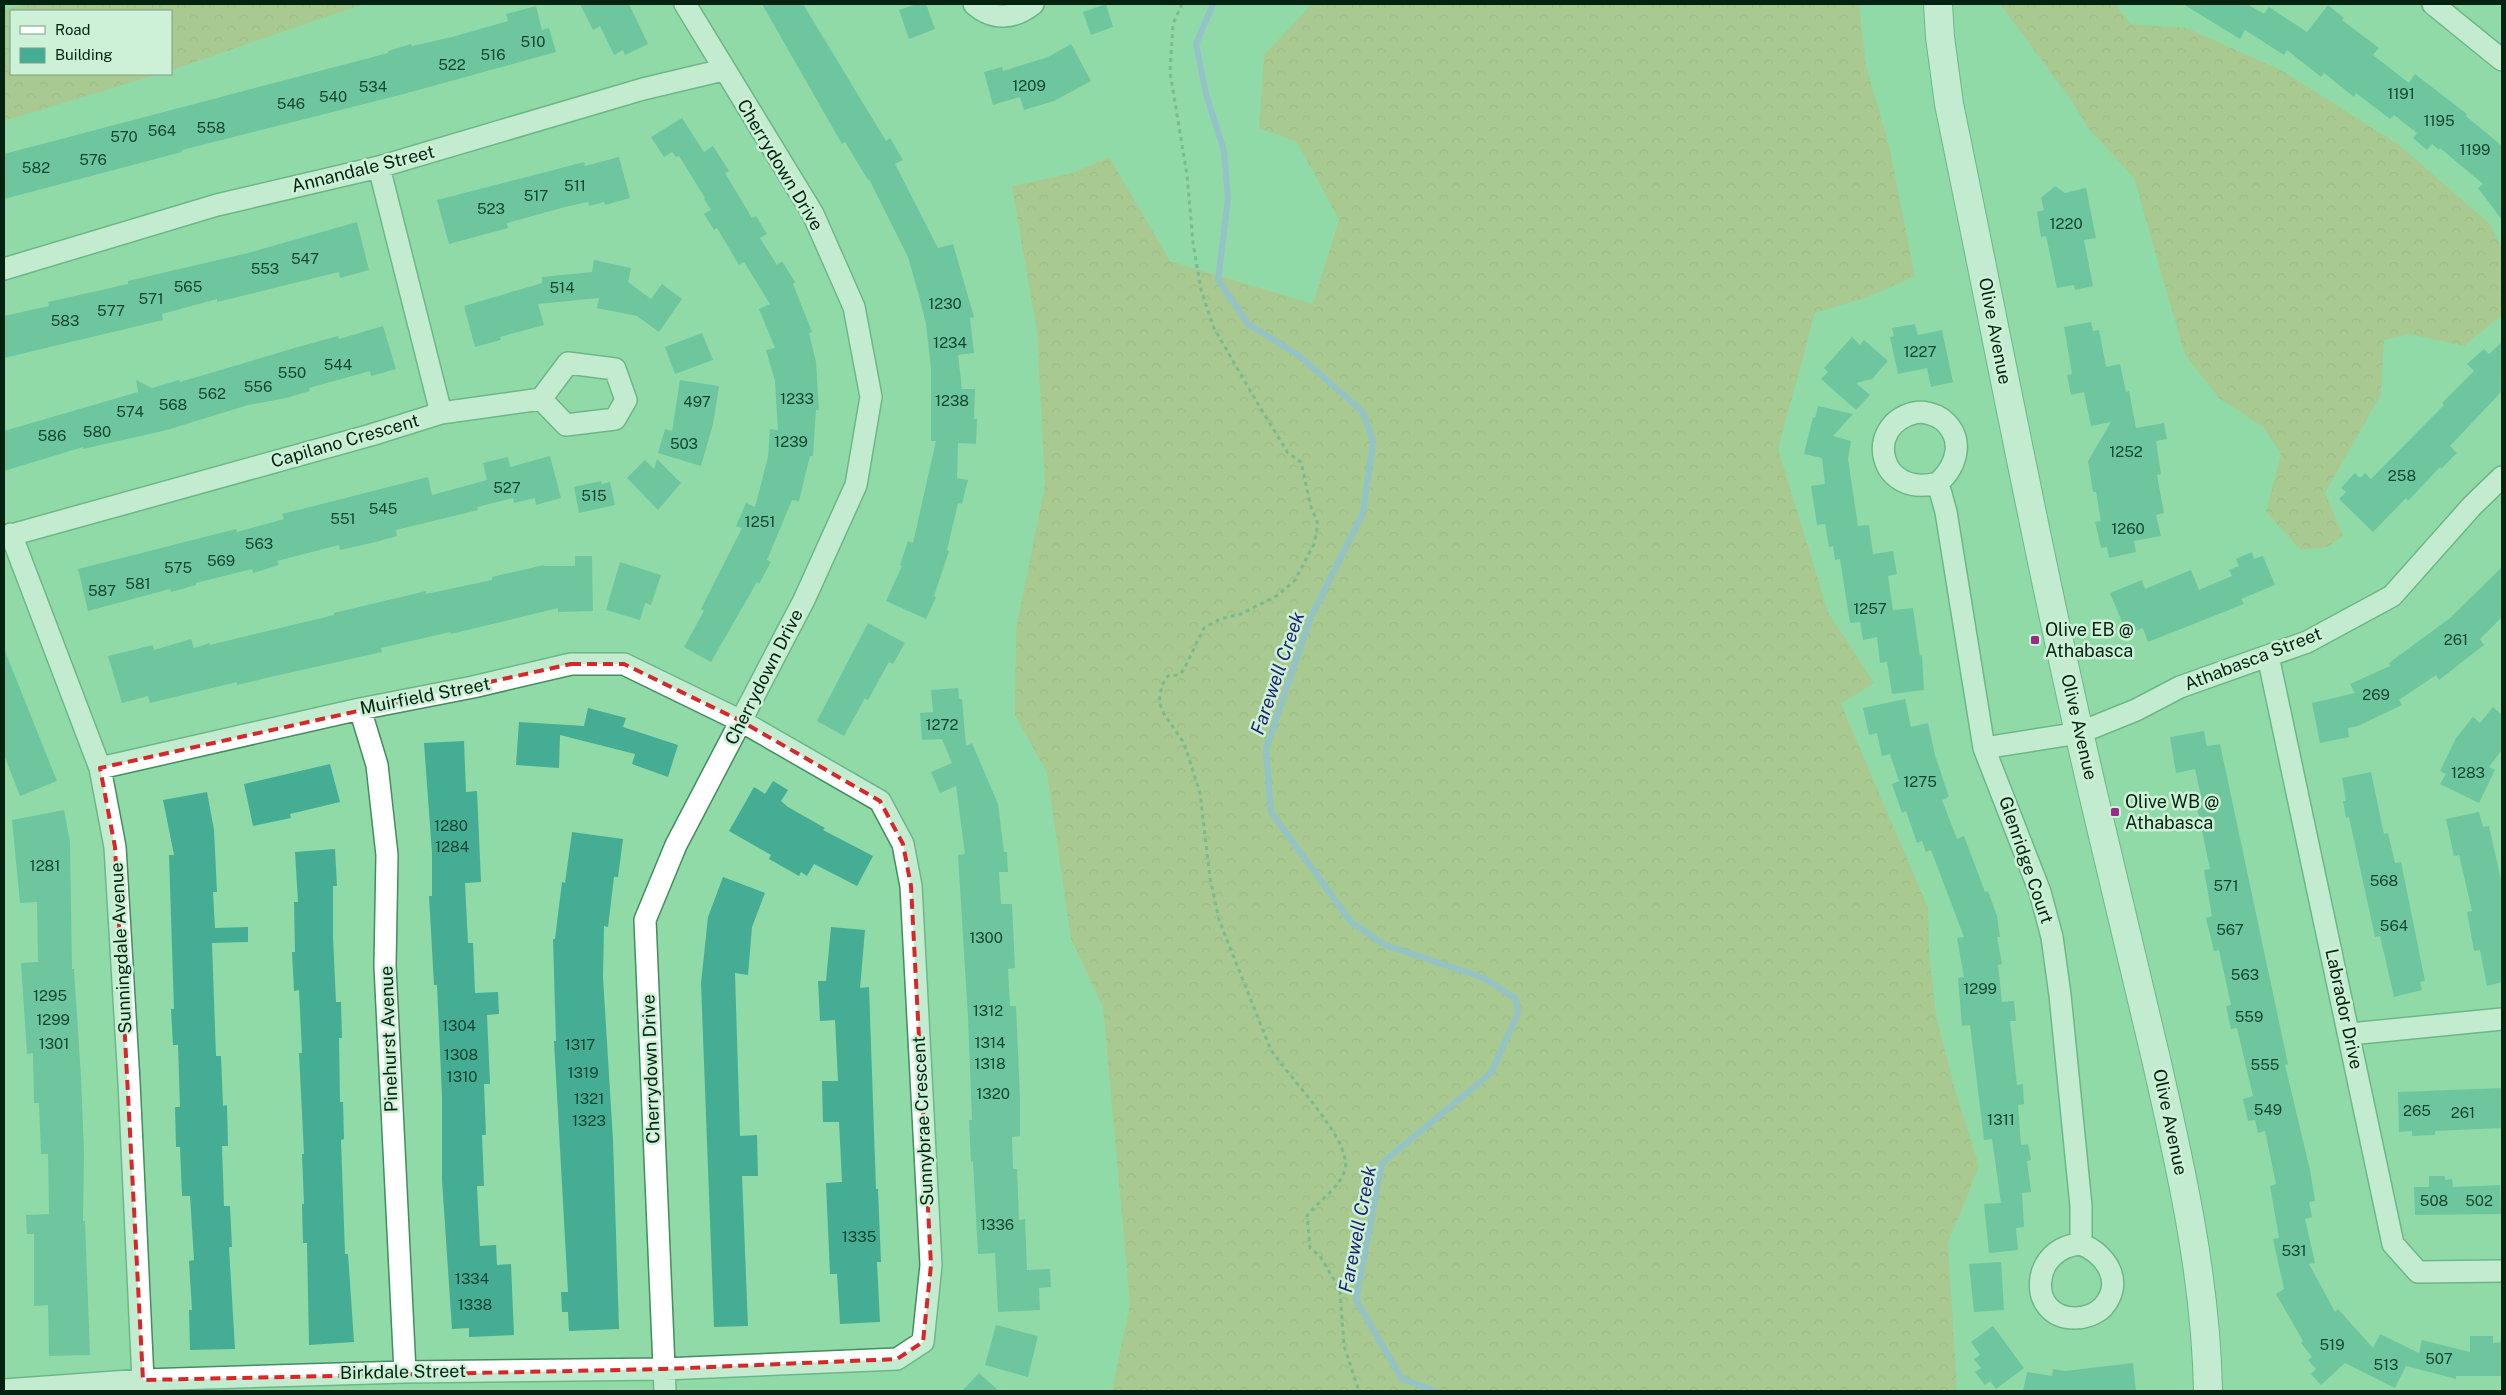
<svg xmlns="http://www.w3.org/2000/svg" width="2506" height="1395" font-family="'Public Sans',sans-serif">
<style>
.forest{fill:url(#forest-crowns)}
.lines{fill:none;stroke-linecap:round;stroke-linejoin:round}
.stream{stroke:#97a6ed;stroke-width:6}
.building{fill:#45ad94}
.street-casing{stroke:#438d5f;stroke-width:24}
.secondary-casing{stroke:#438d5f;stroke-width:30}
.path{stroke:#5c9770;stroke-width:3;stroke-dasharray:4 4;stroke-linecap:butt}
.street{stroke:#fff;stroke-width:21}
.secondary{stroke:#fff;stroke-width:28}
.marked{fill:none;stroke:#d62828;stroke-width:4;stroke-dasharray:10 6;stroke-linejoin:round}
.poi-dot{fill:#9a2b8b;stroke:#cdf1d7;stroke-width:2}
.labels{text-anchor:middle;stroke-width:5;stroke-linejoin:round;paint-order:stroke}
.number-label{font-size:15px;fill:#144531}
.street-label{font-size:18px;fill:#032210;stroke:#cdf1d7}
.poi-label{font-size:18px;fill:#032210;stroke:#cdf1d7;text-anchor:start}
.water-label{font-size:19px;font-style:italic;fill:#202272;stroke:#cdf1d7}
</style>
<defs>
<pattern id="forest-crowns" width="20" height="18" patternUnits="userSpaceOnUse" patternTransform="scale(1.25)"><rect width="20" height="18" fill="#c6b472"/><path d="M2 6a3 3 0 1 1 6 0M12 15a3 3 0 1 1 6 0" fill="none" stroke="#a89a62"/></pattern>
</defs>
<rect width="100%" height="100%" fill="#8fdaa7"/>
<!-- forest -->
<path class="forest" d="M28,4H364L171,70V11H11V74H159L4,121V10Z
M1312,4H1859L1866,66L1889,146L1915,276L1868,297L1815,313L1778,449L1828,612L1874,683L1841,704L1928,908L1929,950L1936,1015L1955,1090L1979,1166L1948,1243L1957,1391H1112L1130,1304L1103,1007L1071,939L1047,773L1015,715L1016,630L1045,485L1037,332L1012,186L1073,173L1109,157L1170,261L1313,304L1339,220L1297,142L1259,128L1264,55Z
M2000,4H2115L2131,24L2186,28L2281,70L2399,145L2489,223L2502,248V315L2464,346L2410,334L2384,340L2381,394L2325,493L2343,536L2327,547L2301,550L2266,512L2281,454L2263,427L2219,398L2185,355L2134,178L2088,128L2069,97Z"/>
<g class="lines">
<!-- stream -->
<path class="stream" d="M1213,4L1196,44L1206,94L1224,151L1228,199L1218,280L1248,324L1298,355L1363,412L1373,442L1363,513L1310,619L1266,749L1271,812L1351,922L1385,945L1484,978L1516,999L1518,1013L1491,1073L1382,1163L1356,1300L1402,1379L1436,1391"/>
</g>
<!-- building -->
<path class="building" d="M580,4H629L648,44L625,55L623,50L614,55L600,26L593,30Z
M762,4H803L886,141L890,138L903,160L895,164L938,248L953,244L974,317L970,318L974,353L958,355L962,389H975L974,419H977L976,444L958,443L957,478L968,480L962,504L958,503L947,550L949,551L934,596L936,597L926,619L886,601L902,566L900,565L908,541L913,543L936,441H931V368L926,324L919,296L908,257L869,179L868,180L845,142L842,144Z
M917,4H926L935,29L909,39L899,10Z
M1106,4L1113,27L1091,35L1083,12Z
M2183,4H2247L2264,14L2269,7L2307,32L2328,5L2344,18L2342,20L2379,48L2373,55L2409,83L2415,74L2467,114L2466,116L2502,146V220L2478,188L2483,184L2440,148L2439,150L2432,144L2427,150L2413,138L2417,133L2394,115L2390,119L2356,93L2354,97L2324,73L2321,77L2287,50L2284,55L2245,30L2240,39Z
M536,6L542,30L549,28L556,52L400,95L182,150V152L4,199V154L388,53V51L411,44L412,46L452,37L508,21L506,14Z
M1071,44L1091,81L1054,101L1024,110L1020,97L993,105L984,72L1002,67L1003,71L1048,57Z
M682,118L704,152L713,146L729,171L725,173L752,218L756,216L767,234L760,238L777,265L782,261L795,282L793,284L812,332L809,333L816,362L819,410H816L813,456H810L799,501L792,500L767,560L771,562L759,584L757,582L711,662L684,647L704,611L701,609L742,528L736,526L746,503L755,507L768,457L770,429L778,430L775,381L766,350L775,348L759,309L770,304L744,262L739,265L717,228L714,230L704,214L711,210L704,199L705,198L679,156L676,157L672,152L664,157L651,137Z
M619,157L630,198L605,205L604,202L589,206L588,202L565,207L507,223L508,228L449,244L437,200L584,162L585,166Z
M2055,186L2065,193L2086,188L2096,238L2084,240L2093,286L2075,290L2074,285L2057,288L2046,236L2041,237L2037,212L2044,210L2041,198Z
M357,222L369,270L340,278L339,272L217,302V299L162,314L163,320L4,358V316L49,306L48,302L128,284V281L248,253Z
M594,260L631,268L628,282L651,299L662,284L682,299L659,332L637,316L597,308L599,298L538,304L544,325L500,337L501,340L475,347L464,306L542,283V277L592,272Z
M2091,322L2093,331L2099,330L2106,367L2120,364L2126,392L2129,391L2136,428L2164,423L2167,439L2156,441L2161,474L2157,475L2164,513L2156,515L2161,536L2134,541L2136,552L2109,558L2107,547L2101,548L2095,522L2101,521L2096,492H2093L2088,461L2111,422L2091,426L2084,392L2071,395L2067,375L2072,374L2064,327Z
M1915,324L1918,335L1942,330L1953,382L1931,387L1927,368L1898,374L1890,337L1894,336L1892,328Z
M383,326L396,369L371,376L370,371L309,388L310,391L286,398L248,405L167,430L83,449V447L4,471V431L138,392L136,380L152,388L179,380L180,382L298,347L338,336L339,339Z
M702,333L713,360L675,374L665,347Z
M1852,337L1860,345L1864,340L1888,361L1872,379L1856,383L1870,395L1856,410L1821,379L1828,372L1824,368Z
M2502,342V391L2450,446L2457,453L2441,469L2440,467L2408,501L2406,498L2373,532L2339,499L2346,492L2341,488L2355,473L2360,478L2365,473L2371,479L2444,405L2442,403L2474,371L2467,364L2484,349L2489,354Z
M680,380L719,386L713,424L701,466L658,453L665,429L672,431Z
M1818,406L1853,414L1833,436L1851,441L1848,459L1858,526L1869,525L1873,554L1893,551L1897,574L1888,576L1893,610L1913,608L1920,656L1922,655L1924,690L1892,694L1887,662L1880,663L1877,637L1863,640L1860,622L1850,623L1840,559L1835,560L1833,546L1829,547L1825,524L1817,525L1811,486L1825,484L1822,458L1804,454L1813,417L1815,418Z
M550,456L561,498L536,505L535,498L514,503L513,498L477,507L478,510L396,530L397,536L376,542L340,550L339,545L277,561L279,565L253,573L252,569L196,583V585L171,592L170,589L88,611L78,569L236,529L237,532L284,519L282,514L428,477L432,495L487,480L483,463L508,457L510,467Z
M657,459L681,483L658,510L627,478L645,460L654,469Z
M601,481L602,484L610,482L615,505L579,513L574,487Z
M2252,552L2254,559L2263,556L2275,585L2241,599L2244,604L2148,642L2143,628L2127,634L2110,593L2142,580L2145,589L2191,570L2199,590L2232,576L2229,570L2239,566L2236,559Z
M575,556H592L593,611L558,612V608L451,634L450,632L381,648L382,652L275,676L237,685V682L150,703L148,696L122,703L108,656L153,645L154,650L191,639L194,648L210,643V645L334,615V613L426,591V594L492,580V577L544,565V566H575Z
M620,562L661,575L651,605L645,603L640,620L606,610Z
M2502,567V617L2480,639L2484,645L2439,680L2436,675L2399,700L2402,705L2358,726L2348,728L2349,737L2320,743L2312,703L2355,693L2350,684L2390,666L2389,663L2450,618Z
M868,623L905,643L893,664L889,662L868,700L865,698L844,736L817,721Z
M5,651L57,781L20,796L4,755Z
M958,688L959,699H962L966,746L972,743L998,804L1004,852H1007L1008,872H999L1001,904H1012L1015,968L1008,969L1010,1006H1016L1020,1098V1136L1012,1137L1013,1169H1017L1019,1220L1025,1219L1027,1270L1050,1269L1051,1287L1039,1288L1040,1310L998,1312L995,1253L978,1254L973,1161L971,1162L969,1120H972L968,1017L958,855L965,854L956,786L940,793L931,772L952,763L942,739L922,740L920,713L933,712L931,690Z
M1905,699L1911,727L1928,723L1935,755L1949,797L1942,800L1957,839L1964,836L1985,892L1988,891L1997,916L2000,937H1997L2002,964L1998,965L2002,1002L2014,1001L2016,1021H2010L2017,1085L2023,1084L2024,1104L2018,1105L2021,1145L2028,1144L2031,1160L2027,1161L2031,1192L2022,1193L2024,1227L2016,1228L2018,1250L1989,1253L1984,1204L2001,1203L1992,1139L1984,1140L1970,1025L1962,1026L1958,978L1964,977L1957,938L1964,937L1931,850L1926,852L1922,841L1917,843L1906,811L1902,813L1892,784L1899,781L1890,754L1882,756L1877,733L1869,735L1863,708Z
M2493,707L2502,715V750L2489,767L2495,770L2479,803L2440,784L2446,774L2440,771L2456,738L2473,717L2480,723Z
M588,708L626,718L623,727L678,745L668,777L632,764L635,754L560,735L559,768L516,765L519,722L584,726Z
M2204,731L2207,746L2220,744L2288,1064L2285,1065L2310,1170L2315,1201L2309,1202L2312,1217L2305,1219L2315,1263L2309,1264L2335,1312L2338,1309L2373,1348L2380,1334L2419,1353L2422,1340L2470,1352V1336H2493V1343L2502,1342V1376H2456V1379L2406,1366L2395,1388L2345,1363L2321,1385L2311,1374L2316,1369L2308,1360L2312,1357L2301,1343L2303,1341L2276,1294L2284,1289L2273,1239L2279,1238L2270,1186L2276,1184L2265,1131L2258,1133L2255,1120L2248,1121L2243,1099L2253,1096L2237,1028L2231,1029L2226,1006L2231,1005L2219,950L2214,951L2206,918L2212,916L2204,870L2210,869L2196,802L2202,801L2195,769L2176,773L2170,737Z
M464,741L466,792L477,791L481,882L465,883L468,943H473L475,993L498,992L499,1014L487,1015L490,1084H484L486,1135H482L484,1186H477L480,1246L496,1245L497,1265L511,1264L514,1335L469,1337V1328L452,1329L442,1180V1096L437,985H434L429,896H432V853L424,743Z
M330,764L340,802L290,814L291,818L253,826L244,784Z
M2371,772L2384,834L2388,833L2395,863L2401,862L2425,981L2420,982L2422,990L2394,997L2380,936L2375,937L2349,817L2346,818L2343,801H2346L2342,778Z
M773,781L788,790L781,801L788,807L825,828L823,830L873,856L857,886L814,864L807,876L801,872L799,876L769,859L771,855L729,831L754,787L765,794Z
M207,792L214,830L217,892H213L215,928L248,927V942L212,943L216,1056H221L223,1106L227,1105L228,1146H222L224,1206H230L232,1247H229L235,1349L190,1350L189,1310H192L189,1261L194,1260L190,1196H182L180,1147H176L175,1107H180L178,1045H173L171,1009H174L169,855H174L163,800Z
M64,810L70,842L72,969H74L81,1077L84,1152L83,1221H85L90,1355L49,1356L48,1305L34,1306V1234H27L26,1215L49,1214L48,1154H41L39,1103H34L33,1053L27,1054L21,963L38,962L37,902L20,903L12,820Z
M2479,812L2483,827L2489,826L2502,884V982L2487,986L2480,950L2474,951L2467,912L2472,911L2459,855L2454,856L2446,819Z
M572,832L623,839L618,877H614L608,927L604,926L603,977L613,1140L619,1329L569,1331L568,1312H562L561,1292H568L554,1041H556L553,939H555L562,882L565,883Z
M335,849L337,886H333V937L336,1002H341L342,1038H339L340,1102H343L344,1139L341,1140L345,1254H348L354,1342L309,1345L307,1243H303L302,1204H304L302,1154H304L299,1053H302L299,990L294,991L292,952H295L294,902H298L295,852Z
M723,877L765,893L752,927L748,975L735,973L740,1136L757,1135L758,1176H742L748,1326L714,1327L701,983L708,917Z
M831,927L865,930L860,988L869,987L876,1189H878L881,1262H877L880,1322L840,1324L837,1274H830L826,1183L842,1182L839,1122H823L822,1081H838L835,1020L820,1021L818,981H826Z
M2502,1088V1128L2435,1131V1135L2412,1136V1131L2399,1132L2398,1092Z
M2429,1176H2445V1180L2452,1179L2453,1187L2500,1185L2501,1214L2415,1215L2414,1187H2429Z
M2001,1262L2004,1310L1974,1312L1969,1264Z
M996,1325L1038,1336L1028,1377L985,1365Z
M1993,1326L2024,1368L1996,1389L1990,1381L1985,1385L1975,1372L1981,1368L1974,1359L1980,1355L1971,1342Z
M2133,1363L2136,1391H2023L2027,1372L2052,1376L2053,1369L2065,1371Z
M979,1373L999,1391H962Z"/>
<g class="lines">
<!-- street casing -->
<g class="street-casing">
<path id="street" d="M974,4C993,21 1014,19 1033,4
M2433,4L2502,60
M4,269L217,205L379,167L643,89L723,70
M441,413L541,399L568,363L615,369L626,400L615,419L566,425L541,399
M1938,483C1879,499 1863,426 1914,413C1923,411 1935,414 1943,420C1965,439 1957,466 1938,483L1946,512L1984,748L2040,892L2052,937L2060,995L2081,1206V1244C2106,1254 2125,1282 2103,1307C2096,1314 2085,1318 2075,1318C2026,1318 2030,1247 2081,1244
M11,534L100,768L115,847L129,1082L143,1380
M4,537L371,435L441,413L379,167
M2268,656L2393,1244L2418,1272L2502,1271
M360,709L377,765L387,855L385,966L405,1372
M1984,748L2079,733L2136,710L2180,687L2307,642L2392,596L2472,506L2502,477
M2350,1034L2502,1019
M4,1390L143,1380L405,1372L664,1369L897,1359L923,1342L931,1265L911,886L903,844L880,801L741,721L624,664H571L473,687L360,709L100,768
M665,1391L645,920L676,845L804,600L856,485L871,397L854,307L813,214L685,4"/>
</g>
<!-- secondary casing -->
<g class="secondary-casing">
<path id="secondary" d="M1938,4L1940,37L1949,104C1997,337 2041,571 2095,802C2116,888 2136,974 2156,1059C2181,1168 2206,1279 2208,1391"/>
</g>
<!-- path -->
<path class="path" d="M1182,4L1173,24L1170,72L1187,175L1193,243L1201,290L1214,328L1255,399L1288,453L1301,462L1311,507L1318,524L1314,544L1295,580L1278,595L1241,614L1220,619L1204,628L1183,671L1178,675L1168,676L1162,685L1159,702L1164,714L1184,743L1200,793L1210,878L1219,920L1270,1048C1286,1075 1352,1139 1345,1169C1341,1187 1318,1201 1307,1216L1310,1248L1320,1256L1340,1290L1344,1346L1359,1391"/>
<!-- street -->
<use href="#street" class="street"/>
<!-- secondary -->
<use href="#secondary" class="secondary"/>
</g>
<!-- marked area -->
<path d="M0 0H2506V1395H0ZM571,664H624L741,721L880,801L903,844L911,886L931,1265L923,1342L897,1359L664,1369L143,1380L115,847L100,768Z" fill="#8fdaa7" fill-opacity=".55" fill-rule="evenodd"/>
<path class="marked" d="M571,664H624L741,721L880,801L903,844L911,886L931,1265L923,1342L897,1359L664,1369L143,1380L115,847L100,768Z"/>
<!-- markers -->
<g class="poi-dot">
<rect x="2030" y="635" width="10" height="10" rx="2.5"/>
<rect x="2110" y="807" width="10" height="10" rx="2.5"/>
</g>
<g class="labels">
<!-- number labels -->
<g class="number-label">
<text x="533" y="47">510</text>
<text x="493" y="60">516</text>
<text x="452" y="70">522</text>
<text x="1029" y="91">1209</text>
<text x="373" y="92">534</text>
<text x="2401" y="99">1191</text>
<text x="333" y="102">540</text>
<text x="291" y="109">546</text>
<text x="2439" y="126">1195</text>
<text x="211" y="133">558</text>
<text x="162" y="136">564</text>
<text x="124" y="142">570</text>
<text x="2475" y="155">1199</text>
<text x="93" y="165">576</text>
<text x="36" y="173">582</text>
<text x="575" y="191">511</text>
<text x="536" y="201">517</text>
<text x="491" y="214">523</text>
<text x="2066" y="229">1220</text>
<text x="305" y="264">547</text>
<text x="265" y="274">553</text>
<text x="188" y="292">565</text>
<text x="562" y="293">514</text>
<text x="151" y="304">571</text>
<text x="945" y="309">1230</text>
<text x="111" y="316">577</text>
<text x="65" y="326">583</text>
<text x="950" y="348">1234</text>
<text x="1920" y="357">1227</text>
<text x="338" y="370">544</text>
<text x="292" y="378">550</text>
<text x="258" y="392">556</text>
<text x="212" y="399">562</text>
<text x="797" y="404">1233</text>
<text x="952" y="406">1238</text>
<text x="697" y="407">497</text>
<text x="173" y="410">568</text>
<text x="130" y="417">574</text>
<text x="97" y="437">580</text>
<text x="52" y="441">586</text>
<text x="791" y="447">1239</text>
<text x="684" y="449">503</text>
<text x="2126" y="457">1252</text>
<text x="2402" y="481">258</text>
<text x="507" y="493">527</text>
<text x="594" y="501">515</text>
<text x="383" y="514">545</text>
<text x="343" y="524">551</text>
<text x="760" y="527">1251</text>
<text x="2128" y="534">1260</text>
<text x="259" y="549">563</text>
<text x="221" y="566">569</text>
<text x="178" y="573">575</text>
<text x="138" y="589">581</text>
<text x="102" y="596">587</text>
<text x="1870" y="614">1257</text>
<text x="2456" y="645">261</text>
<text x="2376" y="700">269</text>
<text x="942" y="730">1272</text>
<text x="2468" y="778">1283</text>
<text x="1920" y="787">1275</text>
<text x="451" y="831">1280</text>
<text x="452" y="852">1284</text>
<text x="45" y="871">1281</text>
<text x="2384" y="886">568</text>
<text x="2226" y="891">571</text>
<text x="2394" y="931">564</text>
<text x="2230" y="935">567</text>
<text x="986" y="943">1300</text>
<text x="2245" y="980">563</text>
<text x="1980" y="994">1299</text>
<text x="50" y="1001">1295</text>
<text x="988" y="1016">1312</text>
<text x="2249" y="1022">559</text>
<text x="53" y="1025">1299</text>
<text x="459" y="1031">1304</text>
<text x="990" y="1048">1314</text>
<text x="54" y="1049">1301</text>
<text x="580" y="1050">1317</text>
<text x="461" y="1060">1308</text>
<text x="990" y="1069">1318</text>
<text x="2265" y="1070">555</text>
<text x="583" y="1078">1319</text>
<text x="462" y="1082">1310</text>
<text x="993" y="1099">1320</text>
<text x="589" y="1104">1321</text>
<text x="2268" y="1115">549</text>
<text x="2417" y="1116">265</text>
<text x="2463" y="1118">261</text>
<text x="2001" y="1125">1311</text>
<text x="589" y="1126">1323</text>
<text x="2434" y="1206">508</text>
<text x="2479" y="1206">502</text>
<text x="997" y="1230">1336</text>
<text x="859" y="1242">1335</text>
<text x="2294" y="1256">531</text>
<text x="472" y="1284">1334</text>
<text x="475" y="1310">1338</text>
<text x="2332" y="1350">519</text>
<text x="2439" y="1364">507</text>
<text x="2386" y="1370">513</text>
</g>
<!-- street labels -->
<g class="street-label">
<text transform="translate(780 165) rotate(59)" y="6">Cherrydown Drive</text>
<text transform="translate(363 169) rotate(-14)" y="6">Annandale Street</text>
<text transform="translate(1995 331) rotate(79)" y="6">Olive Avenue</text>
<text transform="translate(345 441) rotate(-16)" y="6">Capilano Crescent</text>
<text transform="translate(2253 659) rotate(-21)" y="6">Athabasca Street</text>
<text transform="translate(764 677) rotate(-63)" y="6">Cherrydown Drive</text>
<text transform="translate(425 696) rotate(-11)" y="6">Muirfield Street</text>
<text transform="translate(2079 727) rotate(77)" y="6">Olive Avenue</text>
<text transform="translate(2026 860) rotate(71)" y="6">Glenridge Court</text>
<text transform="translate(121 948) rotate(-93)" y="6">Sunningdale Avenue</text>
<text transform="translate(2344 1009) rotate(78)" y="6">Labrador Drive</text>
<text transform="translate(389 1039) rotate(-92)" y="6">Pinehurst Avenue</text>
<text transform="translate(651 1069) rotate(-92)" y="6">Cherrydown Drive</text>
<text transform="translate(923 1121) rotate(-93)" y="6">Sunnybrae Crescent</text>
<text transform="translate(2170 1122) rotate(78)" y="6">Olive Avenue</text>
<text transform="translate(403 1372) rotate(-1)" y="6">Birkdale Street</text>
</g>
<!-- poi labels -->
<g class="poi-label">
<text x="2045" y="636">Olive EB @<tspan x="2045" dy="21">Athabasca</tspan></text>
<text x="2125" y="808">Olive WB @<tspan x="2125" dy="21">Athabasca</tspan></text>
</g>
<!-- water labels -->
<g class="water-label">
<text transform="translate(1277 673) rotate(-71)" y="7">Farewell Creek</text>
<text transform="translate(1357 1229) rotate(-79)" y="7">Farewell Creek</text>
</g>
</g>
<!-- border -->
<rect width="2506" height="1395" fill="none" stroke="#032210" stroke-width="10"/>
<!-- legend -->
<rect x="10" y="10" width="162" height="65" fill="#cdf1d7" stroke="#7c9e87"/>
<rect x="20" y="26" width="25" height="8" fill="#ffffff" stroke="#7c9e87"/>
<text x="55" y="35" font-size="15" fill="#032210">Road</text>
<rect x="20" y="48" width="25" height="15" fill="#45ad94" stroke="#7c9e87"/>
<text x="55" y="60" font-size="15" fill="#032210">Building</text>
</svg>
